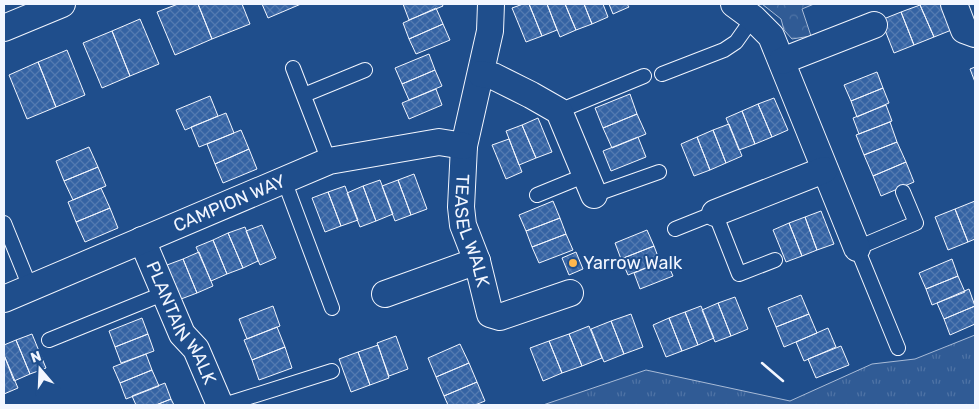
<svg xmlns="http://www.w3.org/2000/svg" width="979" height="409" font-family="Rubik,sans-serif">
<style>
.forest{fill:url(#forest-crowns);stroke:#a8bbd7}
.park{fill:url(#park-tufts);stroke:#a8bbd7}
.building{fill:url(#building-cross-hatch);stroke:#f2f6ff}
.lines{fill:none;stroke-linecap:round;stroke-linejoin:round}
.lane-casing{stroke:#f2f6ff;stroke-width:16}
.street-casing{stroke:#f2f6ff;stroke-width:28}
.lane{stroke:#1f4e8c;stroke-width:14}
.street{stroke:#1f4e8c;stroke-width:26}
.wall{stroke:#f2f6ff;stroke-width:2.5}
.poi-dot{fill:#ffb74d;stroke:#1f4e8c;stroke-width:2}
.labels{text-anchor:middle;stroke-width:4;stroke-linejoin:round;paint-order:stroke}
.street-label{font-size:18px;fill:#f2f6ff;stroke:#1f4e8c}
.poi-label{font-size:18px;fill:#f2f6ff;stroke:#1f4e8c;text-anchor:start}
</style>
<defs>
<pattern id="forest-crowns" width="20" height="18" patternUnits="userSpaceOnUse" patternTransform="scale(1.25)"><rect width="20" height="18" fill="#305b95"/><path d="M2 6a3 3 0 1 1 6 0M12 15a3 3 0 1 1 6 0" fill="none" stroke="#4e73a5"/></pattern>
<pattern id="park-tufts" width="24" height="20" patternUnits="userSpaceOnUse" patternTransform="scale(1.25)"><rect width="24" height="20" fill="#305b95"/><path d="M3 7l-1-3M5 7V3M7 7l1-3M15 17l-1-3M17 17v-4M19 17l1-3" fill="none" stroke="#4e73a5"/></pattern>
<pattern id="building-cross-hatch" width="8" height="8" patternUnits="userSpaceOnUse" patternTransform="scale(1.25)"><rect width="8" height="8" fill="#3563a3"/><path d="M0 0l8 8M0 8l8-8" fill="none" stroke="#537ab1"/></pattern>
</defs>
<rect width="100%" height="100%" fill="#1f4e8c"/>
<!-- forest -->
<path class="forest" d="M762,4H814L802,9L811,36L792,39L784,30L781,19Z"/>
<!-- park -->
<path class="park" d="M975,335V405H543L646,370L790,401L872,364L915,359Z"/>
<!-- building -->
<path class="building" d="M178,4H198L212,39L175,55L157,12Z
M198,4H242L250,24L212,39Z
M262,4H301L268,18Z
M403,4H442L443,6L409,20Z
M523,4H529L542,36L526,42L512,8Z
M529,4H547L557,30L542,36Z
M547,4H565L576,30L560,37Z
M565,4H584L592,24L576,30Z
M584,4H603L608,17L592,24Z
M609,4H627L629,7L613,14Z
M922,4H943L954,29L934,37L920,5Z
M920,5L934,37L914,45L901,12Z
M436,8L443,24L409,39L403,23Z
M901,12L914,45L894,53L881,20Z
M140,19L159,64L130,76L112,31Z
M443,24L450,40L416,54L409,39Z
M112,31L130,76L102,88L83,43Z
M67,50L85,95L56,107L38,62Z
M429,54L435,70L402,84L395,68Z
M38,62L56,107L27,119L9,75Z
M975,67V82L970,69Z
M435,70L442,86L409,100L402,84Z
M877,72L883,88L851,101L844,85Z
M883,88L889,103L857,117L851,101Z
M436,89L442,105L409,119L402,103Z
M630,94L637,114L603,128L595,108Z
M210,96L218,116L185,130L176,110Z
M774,98L788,130L772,137L758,104Z
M758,104L772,137L755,144L742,111Z
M886,105L892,121L859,134L853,118Z
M742,111L755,144L739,150L726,118Z
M226,113L234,133L199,147L191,127Z
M637,114L646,134L612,148L603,128Z
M538,118L552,152L536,158L522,125Z
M890,122L897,142L864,155L856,135Z
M729,124L742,156L726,163L713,130Z
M522,125L536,158L519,165L506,131Z
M241,130L249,149L215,164L207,144Z
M713,130L726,163L710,170L697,137Z
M638,137L646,157L611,171L603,151Z
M697,137L710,170L694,176L681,144Z
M509,139L522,172L506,179L492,145Z
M897,142L906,162L873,176L864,155Z
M89,147L98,167L64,181L56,161Z
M249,149L257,169L223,183L215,164Z
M906,162L914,182L881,196L873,176Z
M98,167L106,186L73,200L64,181Z
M414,174L427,209L411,215L398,180Z
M380,180L393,214L376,221L363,186Z
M398,180L411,215L395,221L382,186Z
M345,186L358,220L341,226L328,192Z
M363,186L376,221L360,227L347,193Z
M101,188L110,208L76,222L68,202Z
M328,192L341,226L325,232L312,198Z
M553,201L560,218L526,231L519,215Z
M975,201V239L968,242L955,209Z
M110,208L118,228L85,242L76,222Z
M955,209L968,242L948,250L935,217Z
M821,211L834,244L817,250L805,217Z
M805,217L817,250L802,256L789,223Z
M560,218L566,234L532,247L526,231Z
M789,223L802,256L786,262L773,230Z
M262,225L276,258L260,265L246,231Z
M245,227L258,261L243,268L228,233Z
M647,230L654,246L621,259L615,243Z
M228,233L243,268L227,274L213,240Z
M566,234L573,250L539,263L532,247Z
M213,240L227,274L211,281L196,247Z
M654,246L660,262L628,275L621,259Z
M199,252L213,286L197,293L183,259Z
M576,252L583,269L569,275L562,258Z
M183,259L197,293L181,299L167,265Z
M952,259L958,276L926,289L919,273Z
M666,260L673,276L640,289L634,273Z
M958,276L965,292L932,305L926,289Z
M969,289L975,306L944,319L937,303Z
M801,295L809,314L776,327L768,308Z
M735,297L748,329L731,336L718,303Z
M718,303L731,336L715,342L702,310Z
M273,306L280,326L247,339L239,319Z
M701,306L714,338L698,345L685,312Z
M975,306V324L950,335L944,319Z
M685,312L698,345L682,351L669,318Z
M631,314L643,347L624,354L611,321Z
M809,314L817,333L784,347L776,327Z
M142,318L148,334L115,347L109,331Z
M669,318L682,351L666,357L653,325Z
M611,321L624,354L604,362L591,329Z
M589,326L602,358L582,366L569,334Z
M277,327L285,347L252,360L244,340Z
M828,328L836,347L804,361L796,342Z
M32,334L46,368L30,374L16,340Z
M148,334L154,351L121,363L115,347Z
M569,334L582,366L562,373L549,341Z
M396,336L408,369L389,376L377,343Z
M16,340L30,374L14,381L4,355V345Z
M549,341L562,373L543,381L530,348Z
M460,344L469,363L436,377L428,358Z
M378,345L389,378L370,385L358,352Z
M841,346L849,365L816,378L808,359Z
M285,347L292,368L259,380L252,360Z
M358,352L370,385L351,392L339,359Z
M146,354L152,370L120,383L113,367Z
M4,355L18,388L4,394Z
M469,363L477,382L444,396L436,377Z
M152,370L159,386L126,399L120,383Z
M477,382L485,401L475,405H448L444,396Z
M165,383L171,399L156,405H136L132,396Z
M171,399L174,405H156Z"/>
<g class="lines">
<!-- lane casing -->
<g class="lane-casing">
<path id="lane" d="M293,68L329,161
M662,74L724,50L736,42L753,18
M304,95L365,70
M559,111L644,76
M284,180L332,308
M537,195L586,175
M594,195L659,172
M4,223L30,287
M675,229L715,213L739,274L775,260
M49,340L165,293
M898,348L857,248L916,223L903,192
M224,405L332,371"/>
</g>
<!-- street casing -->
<g class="street-casing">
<g id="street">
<path id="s1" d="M491,4L490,31L464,146L461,207L463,225L477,261L490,314L500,317L570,293"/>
<path d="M734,4L753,18L771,36L857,248"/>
<path d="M954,4L964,30L975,34"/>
<path d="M4,28L62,4"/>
<path d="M782,61L874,25"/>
<path d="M481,74L493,76L531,95L559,111L594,195"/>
<path d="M715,213L824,170"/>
<path id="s2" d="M142,240L182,334L196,349L220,405"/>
<path d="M385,294L477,261"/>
<path id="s3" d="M4,299L329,161L439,142L464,146"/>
</g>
</g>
<!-- lane -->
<use href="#lane" class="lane"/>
<!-- street -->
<use href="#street" class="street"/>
<!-- wall -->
<path class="wall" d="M762,363L783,381"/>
</g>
<!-- markers -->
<circle class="poi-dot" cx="573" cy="263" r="5"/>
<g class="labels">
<!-- street labels -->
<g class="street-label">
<text dy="6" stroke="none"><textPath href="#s3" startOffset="245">CAMPION WAY</textPath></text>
<text dy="6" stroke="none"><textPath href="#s1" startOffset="231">TEASEL WALK</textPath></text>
<text dy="6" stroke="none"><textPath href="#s2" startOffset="92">PLANTAIN WALK</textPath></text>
</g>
<!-- poi labels -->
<g class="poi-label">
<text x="583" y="269">Yarrow Walk</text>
</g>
</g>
<!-- border -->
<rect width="979" height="409" fill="none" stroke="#f2f6ff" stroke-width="10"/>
<!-- north arrow -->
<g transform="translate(40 369) rotate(341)" stroke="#1f4e8c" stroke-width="4" paint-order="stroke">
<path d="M0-4L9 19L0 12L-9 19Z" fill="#f2f6ff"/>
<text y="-8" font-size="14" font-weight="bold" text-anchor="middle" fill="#f2f6ff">N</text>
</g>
</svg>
